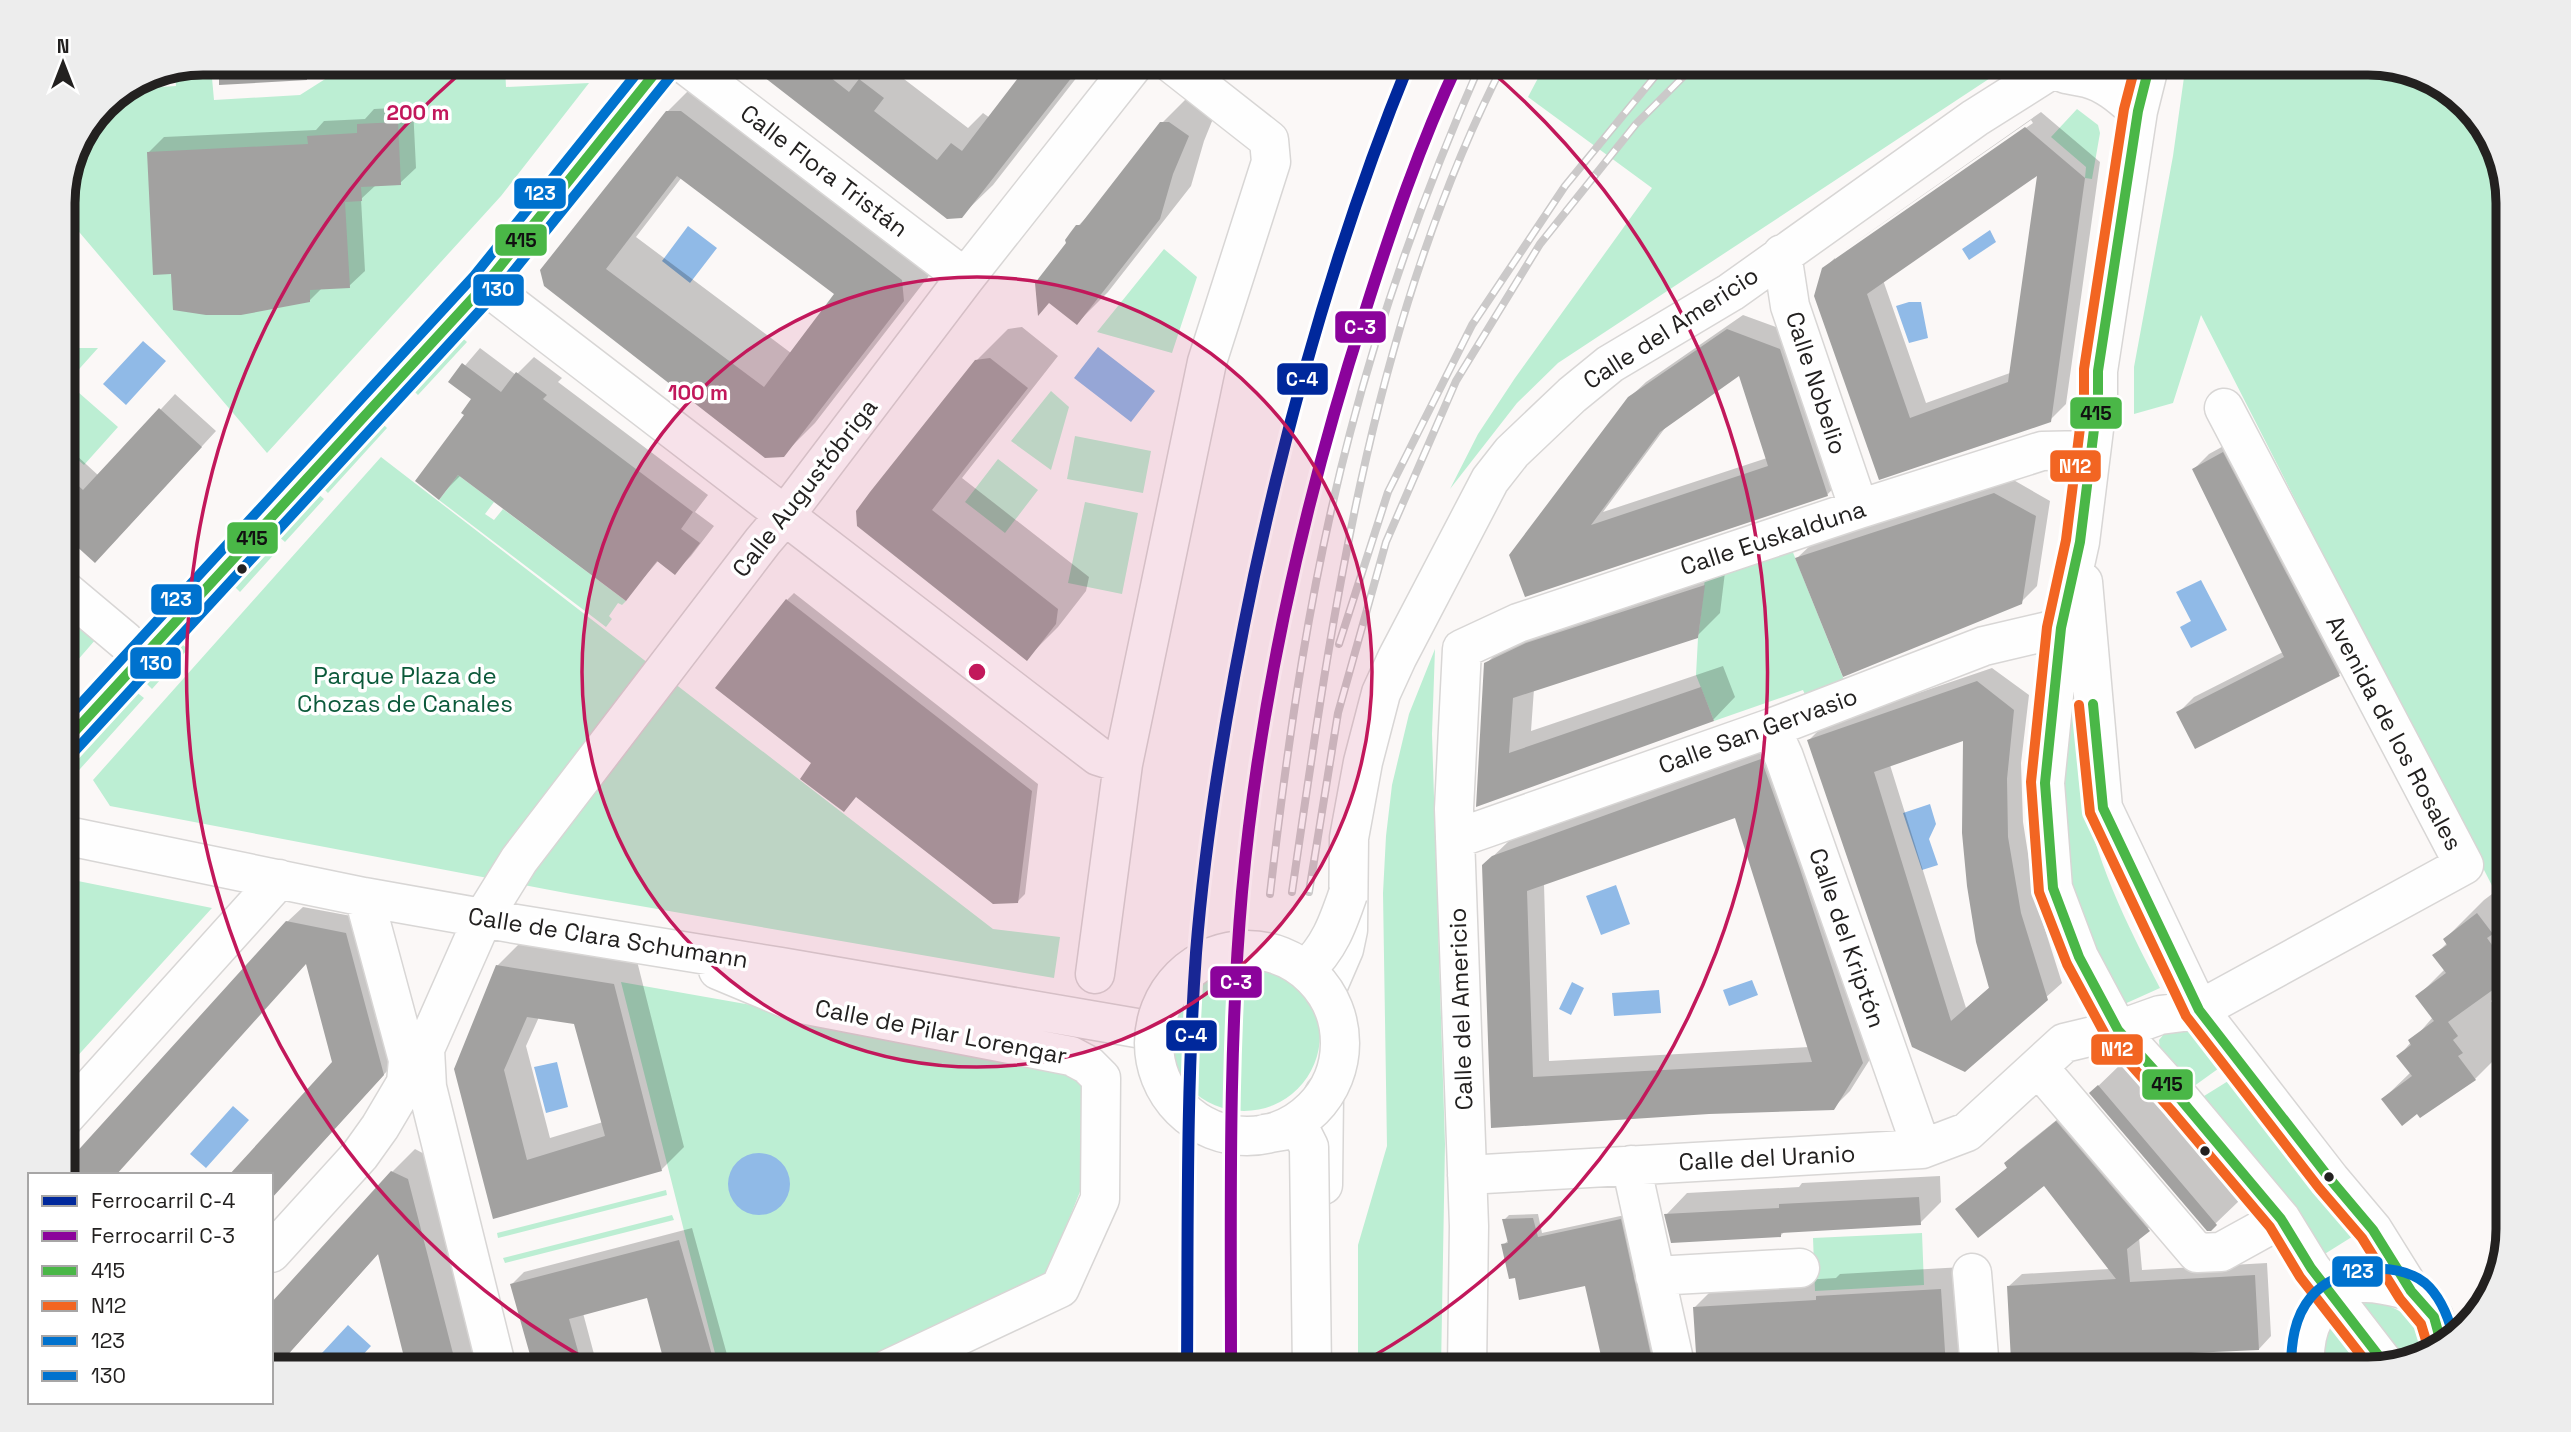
<svg xmlns="http://www.w3.org/2000/svg" width="2571" height="1432" font-family="'Space Grotesk',sans-serif">
<style>
.green{fill:#bceed3}
.water{fill:#90bae7}
.shadow{fill:#0003;fill-rule:evenodd}
.building{fill:#a2a1a0;fill-rule:evenodd}
.lines{fill:none;stroke-linecap:round;stroke-linejoin:round}
.minor-casing{stroke:#d8d6d5;stroke-width:41}
.major-casing{stroke:#bbaeae;stroke-width:41}
.minor{stroke:#fefefe;stroke-width:38}
.major{stroke:#f1eaea;stroke-width:38}
.rail-casing{stroke:#cbc9c9;stroke-width:8}
.rail{stroke:#fff;stroke-width:5;stroke-dasharray:16;stroke-linecap:butt}
.minor-bridge-casing{stroke:#d8d6d5;stroke-width:41;stroke-linecap:butt}
.minor-bridge{stroke:#fefefe;stroke-width:38}
.bus-1-casing{stroke:#fff;stroke-width:16}
.bus-2-casing{stroke:#fff;stroke-width:16}
.bus-3-casing{stroke:#fff;stroke-width:16}
.bus-4-casing{stroke:#fff;stroke-width:16}
.bus-1{stroke:#4ab747;stroke-width:10}
.bus-2{stroke:#f26522;stroke-width:10}
.bus-3{stroke:#0072ce;stroke-width:10}
.bus-4{stroke:#0072ce;stroke-width:10}
.rail-1-casing{stroke:#fff;stroke-width:18}
.rail-2-casing{stroke:#fff;stroke-width:18}
.rail-1{stroke:#00289c;stroke-width:12}
.rail-2{stroke:#8b039b;stroke-width:12}
.ring{fill:none;stroke:#c2185b;stroke-width:3.5}
.bus-dot{fill:#232120;stroke:#fff;stroke-width:2.5}
.labels{text-anchor:middle;stroke-width:7;stroke-linejoin:round;paint-order:stroke}
.street-label{font-size:24px;fill:#232120;stroke:#fff}
.park-label{font-size:24px;fill:#0b593a;stroke:#fff}
.rim{fill:none;stroke:#232120;stroke-width:9}
.centre{fill:#c2185b;stroke:#fff;stroke-width:3.5}
.ring-label{font-size:21px;text-anchor:middle;font-weight:bold;fill:#c2185b;stroke:#fff;stroke-width:7;stroke-linejoin:round;paint-order:stroke}
.line-badge{stroke:#fff;stroke-width:2.5}
.badge-label{font-size:19px;text-anchor:middle;font-weight:bold;fill:#fff}
.pale-badge-label{font-size:19px;text-anchor:middle;font-weight:bold;fill:#111}
</style>
<rect width="100%" height="100%" fill="#fbf8f7"/>
<!-- green -->
<path class="green" d="M330,63H524V66L505,67L506,87L589,83L501,196L267,453L63,213V195L74,149L104,104L127,89L176,86L175,69L193,67L195,79L212,78L214,100L300,95L330,76Z
M1546,63H2013L1558,363L1517,403L1450,489L1478,434L1515,378L1652,188L1528,97Z
M2186,63H2368L2437,82L2489,133L2496,156L2508,289V917L2201,315L2173,403L2134,414V367L2173,156Z
M2077,109L2098,125L2100,133L2092,179L2085,178L2086,167L2051,137Z
M1164,249L1197,277L1172,353L1097,332Z
M459,335L467,342L418,395L411,388Z
M63,348H98L63,387Z
M1051,391L1069,407L1051,470L1011,441Z
M78,392L118,427L84,465L63,447V409Z
M380,421L387,428L328,493L321,486Z
M1075,436L1151,451L1143,493L1067,479Z
M381,457L993,929L1060,937L1054,978L571,894L110,806L93,780Z
M998,459L1038,490L1005,533L965,502Z
M458,475L494,502L485,514L494,520L503,509L626,601L622,605L618,603L609,616L612,619L606,627L439,500Z
M316,492L324,499L285,542L270,529Z
M1085,502L1138,513L1122,594L1068,583Z
M269,544L277,551L240,592L232,584Z
M1792,550L1846,685L1807,699L1803,690L1714,721L1696,675L1698,638L1705,578Z
M63,601L96,639L63,677Z
M179,642L188,649L152,689L144,681Z
M1435,649L1432,734L1445,1144L1441,1369H1358V1245L1387,1146L1383,893L1386,836L1392,785L1409,714Z
M2073,688C2075,720 2075,753 2081,784C2094,858 2126,923 2160,988L2120,1006L2099,973L2057,854Z
M135,691L144,698L71,779L63,770Z
M63,878L212,908L63,1072Z
M1168 1035a76 76 0 1 1 152 0a76 76 0 1 1-152 0Z
M621,982L1058,1059L1086,1085L1085,1179L1045,1280L1039,1286L855,1369H719Z
M2184,1026L2201,1036L2222,1066L2190,1089L2160,1053L2159,1040L2169,1028Z
M2233,1078L2355,1235L2323,1255L2196,1101Z
M666,1190L667,1195L498,1238L497,1233Z
M672,1215L674,1220L505,1263L503,1258Z
M1922,1233L1924,1285L1815,1291L1813,1238Z
M2376,1302C2406,1310 2420,1322 2425,1353L2395,1362L2356,1304Z
M2337,1313L2368,1369H2319L2323,1331Z"/>
<!-- water -->
<path class="water" d="M688,226L717,248L690,283L662,261Z
M1990,230L1996,242L1969,260L1962,249Z
M1909,302H1921L1928,338L1909,343L1896,306Z
M143,341L166,361L126,405L103,384Z
M1098,347L1155,391L1131,422L1074,378Z
M2201,580L2227,630L2191,648L2180,627L2191,621L2176,592Z
M1930,804L1936,824L1929,839L1938,865L1922,870L1903,813Z
M1616,885L1630,924L1601,935L1586,896Z
M1752,980L1758,995L1729,1006L1723,990Z
M1572,982L1584,988L1571,1015L1559,1009Z
M1659,990L1661,1013L1614,1016L1612,993Z
M557,1062L568,1107L546,1113L534,1067Z
M233,1106L249,1120L206,1168L190,1154Z
M728 1184a31 31 0 1 1 62 0a31 31 0 1 1-62 0Z
M348,1325L371,1346L350,1369H311L309,1367Z"/>
<!-- shadow -->
<path class="shadow" d="M321,63L318,66H309V69L299,79L221,71L201,72L200,64Z
M749,63H910L914,66L904,79L968,128L983,113L990,118L1021,78L1015,63H1088L993,185L961,216Z
M699,80L935,268L815,423L783,455L546,285L667,112ZM682,177L836,294L791,353L636,237Z
M1194,91L1219,104L1204,141L1191,186L1108,292L1077,323L1068,244L1078,226L1093,211L1162,123Z
M413,107L416,168L400,183L376,185L361,199L365,271L349,286L322,288L310,300L172,272L148,153L164,137L316,130L324,121L365,119L374,109Z
M2041,112L2100,162L2066,404L2050,420L1880,478L1823,269L1835,258V261L2033,123L2031,120L1837,255ZM2039,172L2010,373L1926,403L1883,280Z
M1743,315L1795,334L1842,479L1827,495L1526,595L1629,398L1646,382ZM1740,373L1767,458L1603,512L1668,424Z
M1022,327L1058,356L962,478L1089,577L1086,591L1058,627L1027,658L859,526L976,361L1008,329Z
M480,348L516,375L534,357L562,378L558,382L708,495L695,512L714,526L691,556L675,572L659,560L625,599L461,475L439,497L474,399L451,382Z
M175,394L216,431L110,546L63,532V443L99,476Z
M2238,438L2354,659L2339,674L2179,712L2194,697L2283,652L2194,469L2209,454Z
M2010,478L2050,501L2037,586L2021,602L1797,558L1813,543Z
M1726,564L1720,613L1697,636L1534,689L1531,731L1723,666L1735,697L1713,720L1478,805L1486,664L1509,640Z
M794,593L1038,784L1025,894L1018,901L787,600Z
M1992,668L2029,695L2021,763L2023,822L2035,898L2062,983L1964,1070L1809,740L1824,725ZM1965,738L1991,986L1966,1008L1890,765Z
M1778,744L1879,1045L1850,1091L1833,1108L1709,1113L1493,1126L1483,866L1511,839ZM1736,815L1809,1047L1549,1061L1544,884Z
M2508,882V977L2491,989L2496,996L2491,1001L2500,1013L2496,1017L2508,1032V1046L2475,1079L2383,1099L2411,1072L2399,1056L2433,1017L2418,996L2445,969L2435,955L2448,942L2445,939L2484,900Z
M303,907L362,918L399,1058L271,1198L334,1063L307,962L287,922Z
M520,943L637,961L684,1147L661,1170L494,1216L497,966ZM539,1017L575,1022L603,1122L550,1138L526,1046Z
M2122,1063L2239,1201L2216,1223L2207,1228L2091,1093Z
M2069,1110L2161,1217L2139,1237L2142,1270L2267,1263L2271,1336L2259,1349L2009,1286L2022,1274L2109,1269L2044,1183L1957,1209L2009,1166L2006,1163L2018,1151Z
M415,1149L430,1157L485,1369H409L379,1253L281,1362L288,1369H271L392,1172Z
M1940,1176L1941,1202L1920,1223L1785,1231L1780,1236L1666,1215L1687,1193L1799,1187L1802,1183Z
M1538,1214L1542,1233L1625,1215L1659,1369H1605L1586,1284L1516,1276L1503,1245L1509,1240L1504,1220L1509,1215Z
M692,1228L731,1369H668L648,1296L583,1313L598,1369H536L512,1284L524,1272Z
M1963,1267L1968,1343L1945,1365L1878,1369H1698L1695,1307L1717,1285L1836,1278L1840,1274Z"/>
<!-- building -->
<path class="building" d="M219,63H306L307,80L219,85Z
M746,63H812L849,92L859,79L884,98L874,111L937,160L951,143L962,151L1018,78L997,63H1083L962,218L947,219Z
M666,111H681L902,280L904,301L784,457L765,458L544,286L540,270ZM677,176L834,294L764,387L606,269Z
M398,122L401,185L361,187L362,201L345,202L350,288L310,290V302L241,315H206L173,310L171,274L153,275L147,152L308,144L307,136L357,133V124Z
M1160,122H1169L1189,136L1173,174L1160,219L1077,325L1049,303L1038,316L1035,283L1066,243L1065,240L1070,233L1076,225H1080Z
M2025,127L2085,178L2051,422L1879,480L1814,296L1822,268ZM2037,176L2008,382L1910,418L1867,294Z
M1727,329L1780,349L1828,496L1525,597L1509,555L1628,397ZM1739,376L1768,466L1591,525L1660,432Z
M990,358L1028,388L932,510L1058,609L1056,624L1027,661L857,526L856,511L870,492L975,360Z
M462,363L501,392L516,372L547,395L543,399L693,512L681,529L700,543L675,575L657,561L626,601L458,475L439,500L415,481L464,415L461,413L471,399L448,382Z
M159,408L202,447L95,563L63,534V472L83,490Z
M2223,452L2340,676L2195,749L2176,712L2284,657L2192,469Z
M1994,493L2036,516L2022,604L1843,677L1795,558Z
M1705,585L1698,638L1513,698L1509,753L1701,687L1714,721L1476,807L1484,663L1526,643Z
M786,599L1032,791L1018,903L993,904L856,797L844,812L800,779L811,763L715,688Z
M1977,681L2014,710L2007,779L2008,837L2021,913L2048,1000L1965,1072L1912,1047L1807,740ZM1963,741L1962,833L1967,886L1976,942L1989,988L1951,1021L1874,772Z
M1761,759L1800,869L1863,1063L1834,1110L1709,1114L1491,1128L1482,865L1492,856ZM1735,818L1812,1062L1533,1077L1527,891Z
M2477,913L2493,934L2487,938L2497,952L2492,955L2508,979L2448,1022L2458,1036L2453,1040L2463,1053L2458,1056L2476,1080L2420,1118L2417,1114L2402,1126L2381,1099L2412,1076L2396,1056L2411,1045L2408,1040L2434,1021L2415,996L2446,973L2432,955L2447,945L2443,939Z
M286,921L346,933L384,1075L271,1199V1175H229L332,1062L306,964L116,1175H63V1167Z
M496,965L614,984L662,1171L493,1219L454,1069ZM527,1017L574,1024L605,1136L527,1160L504,1070Z
M2098,1085L2217,1225L2211,1231H2207L2089,1093Z
M2056,1121L2150,1231L2127,1249L2130,1282L2255,1275L2259,1350L2011,1361L2007,1286L2116,1279L2044,1186L1978,1238L1955,1209L2007,1168L2004,1163Z
M391,1171L408,1179L457,1369H407L378,1254L275,1369H271V1303Z
M1919,1197L1921,1225L1781,1233V1237L1671,1243L1664,1214L1779,1208V1204Z
M1533,1218L1538,1237L1621,1219L1654,1369H1604L1585,1286L1519,1300L1515,1278L1509,1279L1501,1244L1508,1243L1502,1219Z
M679,1240L716,1369H666L647,1298L569,1319L583,1369H534L510,1284Z
M1941,1289L1946,1367L1697,1369L1693,1307L1816,1300V1296Z"/>
<g class="lines">
<!-- minor casing -->
<g class="minor-casing">
<path id="minor" d="M683,63L965,278
M2150,63L2138,111L2098,371V397L2080,542L2061,628L2045,783L2053,888L2079,957L2118,1030L2182,1101L2281,1219L2311,1268L2385,1364
M2055,69C2065,76 2075,75 2087,78C2107,83 2123,98 2138,111
M1782,254L1790,306L1859,509
M485,285L1098,756L1123,764
M2083,582L2103,808L2199,1010L2330,1179L2373,1230L2411,1291L2434,1317L2442,1346
M63,589L125,641
M1771,728L1784,757L1922,1149
M63,835L364,897L516,924L781,967L1154,1031
M1455,839L1771,728L1984,646L2061,628
M718,970L797,1003L1071,1056L1088,1065L1101,1078L1100,1199L1060,1288L888,1369
M1095,974L1123,764L1207,362L1271,162L1269,140L1171,63
M1325,993L1344,949L1348,930L1349,838L1363,762L1381,693L1397,658L1490,480L1512,452L1572,395L1610,364L1731,292L1975,118L2062,63
M425,1049L427,1087L497,1369
M2039,1068L2197,1253L2221,1252L2281,1219
M406,1083L425,1049L483,918L519,860L763,541L786,514L965,278L1135,63
M63,1119L279,879
M1631,1165L1676,1369
M1467,1175L1922,1149L1967,1132L2064,1043L2118,1030L2160,1015L2199,1010L2464,865L2224,408
M1323,1185L1324,1094
M271,1253L360,1155L380,1127L406,1083L408,1060L364,897
M1972,1273L1980,1369
M1655,1276L1800,1268
M1467,1369L1469,1226L1454,809L1462,649L1518,623L1859,509L2042,451L2090,450
M2305,1369C2303,1335 2313,1302 2346,1288C2352,1286 2356,1283 2362,1283C2379,1282 2395,1287 2411,1291"/>
</g>
<!-- major casing -->
<g class="major-casing">
<path id="major" d="M63,744L485,285L663,63"/>
</g>
<!-- minor -->
<use href="#minor" class="minor"/>
<!-- major -->
<use href="#major" class="major"/>
<!-- rail casing -->
<g class="rail-casing">
<path id="rail" d="M1339,644L1388,492L1472,325L1565,186L1666,63
M1292,892C1333,610 1372,320 1504,63
M1309,892L1338,713L1386,542L1456,381L1540,244L1636,124L1697,63
M1270,894C1288,739 1310,584 1350,433C1383,306 1428,183 1481,63"/>
</g>
<!-- rail -->
<use href="#rail" class="rail"/>
<!-- minor-bridge casing -->
<g class="minor-bridge-casing">
<path id="minor-bridge" d="M1154 1043a93 93 0 1 1 186 0a93 93 0 1 1-186 0Z
M1305,970C1329,949 1338,923 1348,894
M1264,1134L1294,1129L1304,1137L1309,1147L1312,1369"/>
</g>
<!-- minor-bridge -->
<use href="#minor-bridge" class="minor-bridge"/>
<!-- bus-1 casing -->
<g class="bus-1-casing">
<path id="bus-1" d="M2150,63L2138,111L2098,371V397L2080,542L2061,628L2045,783L2053,888L2079,957L2118,1030L2182,1101L2281,1219L2311,1268L2385,1364
M2093,704L2103,808L2199,1010L2330,1179L2373,1230L2411,1291L2434,1317L2442,1346
M63,744L485,285L663,63"/>
</g>
<!-- bus-2 casing -->
<g class="bus-2-casing">
<path id="bus-2" d="M2136,63L2124,109L2084,369V396L2066,540L2047,627L2031,782L2039,892L2067,964L2107,1038L2171,1110L2270,1227L2300,1277L2371,1368
M2079,705L2090,813L2186,1016L2319,1188L2362,1238L2400,1299L2421,1324L2429,1350"/>
</g>
<!-- bus-3 casing -->
<g class="bus-3-casing">
<path id="bus-3" d="M63,723L474,276L645,63
M2291,1369C2291,1344 2294,1317 2311,1297C2335,1268 2394,1258 2425,1283C2440,1296 2448,1316 2453,1335"/>
</g>
<!-- bus-4 casing -->
<g class="bus-4-casing">
<path id="bus-4" d="M73,753L495,294L674,72"/>
</g>
<!-- bus-1 -->
<use href="#bus-1" class="bus-1"/>
<!-- bus-2 -->
<use href="#bus-2" class="bus-2"/>
<!-- bus-3 -->
<use href="#bus-3" class="bus-3"/>
<!-- bus-4 -->
<use href="#bus-4" class="bus-4"/>
<!-- rail-1 casing -->
<g class="rail-1-casing">
<path id="rail-1" d="M1187,1369C1188,1230 1186,1092 1196,953C1206,826 1228,700 1254,576C1292,400 1341,229 1409,63"/>
</g>
<!-- rail-2 casing -->
<g class="rail-2-casing">
<path id="rail-2" d="M1231,1369C1231,1210 1228,1050 1242,892C1260,696 1304,502 1364,315C1391,229 1420,144 1458,63"/>
</g>
<!-- rail-1 -->
<use href="#rail-1" class="rail-1"/>
<!-- rail-2 -->
<use href="#rail-2" class="rail-2"/>
</g>
<!-- distance rings -->
<circle cx="977" cy="672" r="395" fill="#c2185b" fill-opacity=".12"/>
<g class="ring">
<circle cx="977" cy="672" r="395"/>
<path d="M600 1367A791 791 0 0 1 469 66M1485 66A791 791 0 0 1 1354 1367"/>
</g>
<!-- markers -->
<g class="bus-dot">
<circle cx="242" cy="569" r="6"/>
<circle cx="2205" cy="1151" r="6"/>
<circle cx="2329" cy="1177" r="6"/>
</g>
<g class="labels">
<!-- street labels -->
<g class="street-label">
<text transform="translate(824 171) rotate(37)" y="8">Calle Flora Tristán</text>
<text transform="translate(1671 328) rotate(-33)" y="8">Calle del Americio</text>
<text transform="translate(1816 383) rotate(72)" y="8">Calle Nobelio</text>
<text transform="translate(805 488) rotate(-52)" y="8">Calle Augustóbriga</text>
<text transform="translate(1773 538) rotate(-18)" y="8">Calle Euskalduna</text>
<text transform="translate(1758 731) rotate(-20)" y="8">Calle San Gervasio</text>
<text transform="translate(2394 733) rotate(62)" y="8">Avenida de los Rosales</text>
<text transform="translate(608 938) rotate(9)" y="8">Calle de Clara Schumann</text>
<text transform="translate(1847 938) rotate(71)" y="8">Calle del Kriptón</text>
<text transform="translate(1461 1009) rotate(-92)" y="8">Calle del Americio</text>
<text transform="translate(941 1032) rotate(11)" y="8">Calle de Pilar Lorengar</text>
<text transform="translate(1767 1158) rotate(-3)" y="8">Calle del Uranio</text>
</g>
<!-- park labels -->
<g class="park-label">
<text x="405" y="684">Parque Plaza de<tspan x="405" dy="28">Chozas de Canales</tspan></text>
</g>
</g>
<!-- crop -->
<path d="M0 0H2571V1432H0ZM203 75H2368A128 128 0 0 1 2496 203V1229A128 128 0 0 1 2368 1357H203A128 128 0 0 1 75 1229V203A128 128 0 0 1 203 75Z" fill="#ededed" fill-rule="evenodd"/>
<path class="rim" d="M203 75H2368A128 128 0 0 1 2496 203V1229A128 128 0 0 1 2368 1357H203A128 128 0 0 1 75 1229V203A128 128 0 0 1 203 75Z"/>
<circle cx="977" cy="672" r="10" class="centre"/>
<g class="ring-label">
<text x="418" y="120">200 m</text>
<text x="698" y="400">100 m</text>
</g>
<g class="line-badge">
<rect x="513" y="177" width="54" height="33" rx="7" fill="#0072ce"/>
<rect x="494" y="223" width="54" height="34" rx="7" fill="#4ab747"/>
<rect x="472" y="273" width="53" height="34" rx="7" fill="#0072ce"/>
<rect x="1334" y="310" width="53" height="34" rx="7" fill="#8b039b"/>
<rect x="1276" y="362" width="53" height="34" rx="7" fill="#00289c"/>
<rect x="2069" y="396" width="54" height="34" rx="7" fill="#4ab747"/>
<rect x="2049" y="449" width="53" height="34" rx="7" fill="#f26522"/>
<rect x="226" y="521" width="53" height="34" rx="7" fill="#4ab747"/>
<rect x="150" y="583" width="53" height="33" rx="7" fill="#0072ce"/>
<rect x="129" y="646" width="53" height="34" rx="7" fill="#0072ce"/>
<rect x="1209" y="965" width="54" height="34" rx="7" fill="#8b039b"/>
<rect x="1165" y="1019" width="53" height="33" rx="7" fill="#00289c"/>
<rect x="2090" y="1033" width="54" height="33" rx="7" fill="#f26522"/>
<rect x="2141" y="1068" width="53" height="33" rx="7" fill="#4ab747"/>
<rect x="2331" y="1255" width="53" height="33" rx="7" fill="#0072ce"/>
</g>
<g class="badge-label">
<text x="540" y="200">123</text>
<text x="498" y="296">130</text>
<text x="1360" y="334">C-3</text>
<text x="1302" y="386">C-4</text>
<text x="2075" y="473">N12</text>
<text x="176" y="606">123</text>
<text x="156" y="670">130</text>
<text x="1236" y="989">C-3</text>
<text x="1191" y="1042">C-4</text>
<text x="2117" y="1056">N12</text>
<text x="2358" y="1278">123</text>
</g>
<g class="pale-badge-label">
<text x="521" y="247">415</text>
<text x="2096" y="420">415</text>
<text x="252" y="545">415</text>
<text x="2167" y="1091">415</text>
</g>
<!-- legend -->
<rect x="28" y="1173" width="245" height="231" fill="#ffffff" stroke="#a7a6a6" stroke-width="2"/>
<rect x="42" y="1196" width="35" height="10" fill="#00289c" stroke="#a7a6a6" stroke-width="2"/>
<text x="91" y="1208" font-size="21" fill="#232120">Ferrocarril C-4</text>
<rect x="42" y="1231" width="35" height="10" fill="#8b039b" stroke="#a7a6a6" stroke-width="2"/>
<text x="91" y="1243" font-size="21" fill="#232120">Ferrocarril C-3</text>
<rect x="42" y="1266" width="35" height="10" fill="#4ab747" stroke="#a7a6a6" stroke-width="2"/>
<text x="91" y="1278" font-size="21" fill="#232120">415</text>
<rect x="42" y="1301" width="35" height="10" fill="#f26522" stroke="#a7a6a6" stroke-width="2"/>
<text x="91" y="1313" font-size="21" fill="#232120">N12</text>
<rect x="42" y="1336" width="35" height="10" fill="#0072ce" stroke="#a7a6a6" stroke-width="2"/>
<text x="91" y="1348" font-size="21" fill="#232120">123</text>
<rect x="42" y="1371" width="35" height="10" fill="#0072ce" stroke="#a7a6a6" stroke-width="2"/>
<text x="91" y="1383" font-size="21" fill="#232120">130</text>
<!-- north arrow -->
<g transform="translate(63 63)" stroke="#ffffff" stroke-width="5" paint-order="stroke">
<path d="M0-5L12 26L0 18L-12 26Z" fill="#232120"/>
<text y="-10" font-size="19" font-weight="bold" text-anchor="middle" fill="#232120">N</text>
</g>
</svg>
